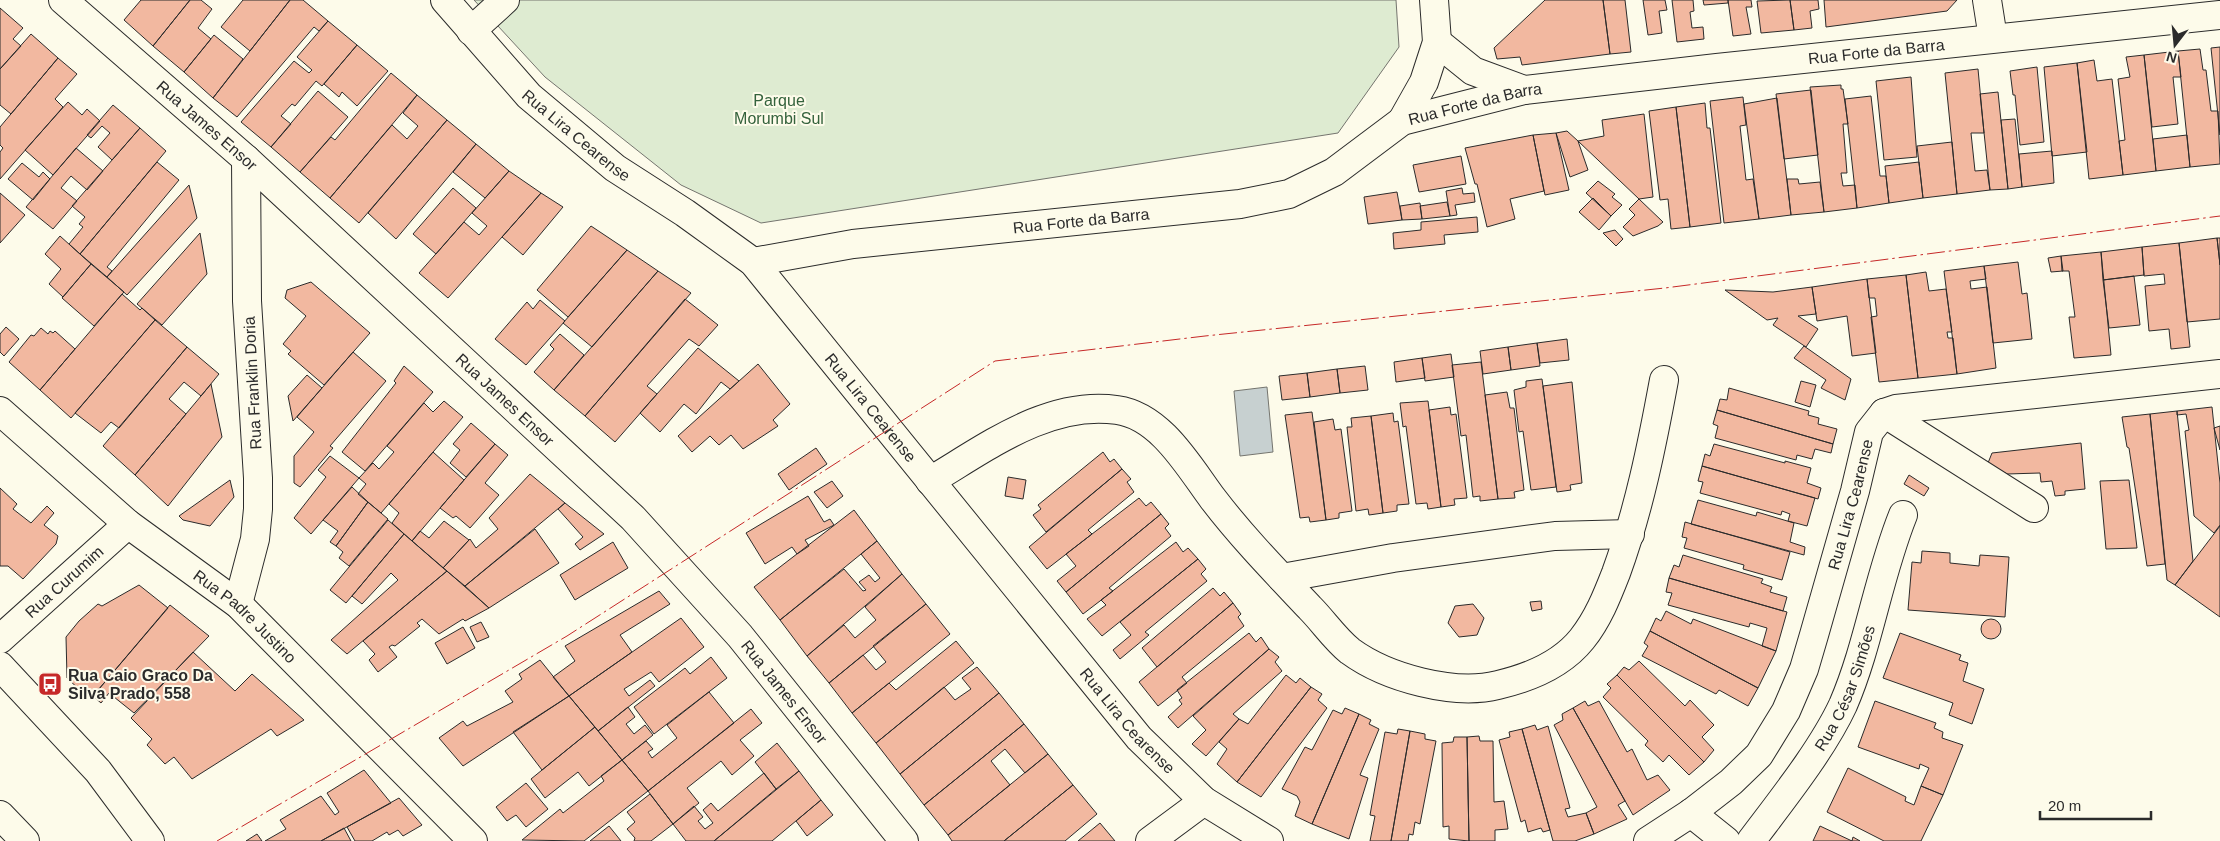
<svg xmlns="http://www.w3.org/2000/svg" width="2220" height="841" font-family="Helvetica,sans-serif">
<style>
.green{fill:#deebd1;stroke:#74746e}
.water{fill:#c7d0d0;stroke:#74746e}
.building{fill:#f2b8a0;stroke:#2b2b2b}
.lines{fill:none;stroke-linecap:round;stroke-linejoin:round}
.minor-casing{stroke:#2b2b2b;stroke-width:30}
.minor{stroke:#fdfbea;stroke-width:28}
.power{stroke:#c62828;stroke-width:1;stroke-dasharray:18 4 2.5 4;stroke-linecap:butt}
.labels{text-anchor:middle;stroke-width:4;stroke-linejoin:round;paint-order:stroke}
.street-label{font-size:16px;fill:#2b2b2b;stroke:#fdfbea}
.park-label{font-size:16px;fill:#34623c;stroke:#fdfbea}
.poi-label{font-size:16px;font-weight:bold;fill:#2b2b2b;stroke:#fdfbea;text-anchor:start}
</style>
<rect width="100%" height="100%" fill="#fdfbea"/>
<!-- green -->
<path class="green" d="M474,0H1396L1399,47L1338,133L761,223L681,185L545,77Z"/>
<!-- water -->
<path class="water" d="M1267,387L1273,452L1240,456L1234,391Z"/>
<!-- building -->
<path class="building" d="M141,0H190L153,46L124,20Z
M190,0H201L212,9L198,28L211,39L184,72L153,46Z
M243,0H290L250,51L221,27Z
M290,0H303L328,21L319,31L314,27L237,117L213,98Z
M1545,0H1603L1610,54L1522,65L1520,57L1497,59L1494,48Z
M1603,0H1625L1631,52L1610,54Z
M1643,0H1665L1667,10L1659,11L1662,33L1648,35Z
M1672,0H1693L1694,11L1690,12L1692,28L1703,27L1704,39L1677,42Z
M1703,0H1728V3L1704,5Z
M1728,0H1751L1752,7H1746L1751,34L1733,36Z
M1790,0H1818L1819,9L1810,11L1812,28L1794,30Z
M1790,0L1794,30L1761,33L1757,1Z
M1824,0H1957L1947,11L1826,27Z
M0,8L23,28L13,39L21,46L0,69Z
M328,21L357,45L322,86L316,81L295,106L292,104L281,116L291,124L271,147L241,122L294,61L309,73L312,70L297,57Z
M31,34L58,58L11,114L0,105V69Z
M214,35L243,59L213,98L184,72Z
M357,45L388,71L357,106L342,92L339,97L324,84Z
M2220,47V135L2211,48Z
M2200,49L2203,70H2206L2211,111H2218L2220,164L2190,167L2178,51Z
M2178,51L2181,77H2173L2178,124L2152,127L2144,55Z
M2144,55L2156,171L2123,175L2119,141L2125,140L2118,79L2130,77L2126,57Z
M58,58L77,74L55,99L63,107L0,179V152L3,148L0,145V127Z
M2094,60L2097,81L2112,79L2123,175L2089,179L2077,63Z
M2077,63L2087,152L2052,156L2044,67Z
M2037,67L2044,142L2020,145L2015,95H2013L2010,71Z
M1978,69L1984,133H1971L1975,171L1987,170L1990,190L1957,194L1945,73Z
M391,73L417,95L330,198L300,172L331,137L335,140Z
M1911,77L1917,157L1884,160L1876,81Z
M1841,85V89H1843L1848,124H1843L1847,173H1841L1843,186L1855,185L1857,208L1824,212L1810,87Z
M1811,90L1818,155L1784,159L1776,94Z
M318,91L348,117L300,172L271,147Z
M1998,92L2008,189L1990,190L1980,94Z
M417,95L447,120L359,223L330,198L392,125L407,139L418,126L403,113Z
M1871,96L1880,176H1886L1889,203L1857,208L1845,99Z
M1743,97L1746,125L1740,126L1746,180L1753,179L1759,219L1724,223L1710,101Z
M1777,98L1791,215L1759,219L1744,104Z
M68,102L82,115L87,109L100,121L53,175L25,150Z
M1705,103L1707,128H1710L1721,223L1690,227L1676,107Z
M113,105L140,128L112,160L98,147L110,133L102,126L91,138L87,135Z
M1676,107L1690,227L1671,229L1668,199L1660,200L1649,111Z
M1644,114L1653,197L1639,199L1578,141L1604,136L1602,120Z
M2015,119L2022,187L2008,189L2001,120Z
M447,120L476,144L396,239L368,213Z
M140,128L166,151L80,254L69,244L83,227L79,224L85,217L72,206Z
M1567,131L1578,141L1588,170L1570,177L1556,133Z
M1556,133L1569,190L1545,195L1533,135Z
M1533,135L1544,191L1510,199L1515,219L1487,227L1477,184H1475L1465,148Z
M2187,135L2190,167L2156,171L2153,139Z
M1952,142L1957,194L1923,198L1917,146Z
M476,144L509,171L485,198L453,172Z
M76,148L103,171L87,190L71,176L61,188L77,201L53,229L26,207Z
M2052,151L2054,183L2022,187L2019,154Z
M1461,156L1466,184L1419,192L1413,165Z
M157,162L179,180L107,267L112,271L107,277L80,254Z
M1919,162L1923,198L1889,203L1885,166Z
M22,163L39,177L43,172L50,179L33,200L8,179Z
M509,171L541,193L448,298L419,273L464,222L479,235L487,226L472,213Z
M1787,179H1798L1799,184L1820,182L1824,212L1791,215Z
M1598,181L1615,194L1612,197L1622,205L1611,216L1586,193Z
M189,185L197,218L127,295L107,277Z
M453,188L476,208L436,254L413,234Z
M1462,188L1463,194L1474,193L1475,202L1455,205L1457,215L1450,216L1446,191Z
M1397,192L1402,220L1368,224L1364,197Z
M0,193L25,215L0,243Z
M541,193L563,207L523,255L502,237Z
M1593,198L1611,216L1599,230L1579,212Z
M1639,199L1663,222L1658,226L1633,236L1623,227L1635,215L1629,209Z
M1447,202L1450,216L1422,219L1420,206Z
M1420,203L1422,219L1402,220L1400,206Z
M1477,217L1478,232L1444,235L1445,244L1394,249L1393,233L1421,230V222Z
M591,226L627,250L568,317L537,290Z
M1615,230L1623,239L1616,246L1603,233Z
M200,233L207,274L162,325L137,304Z
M60,236L91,264L63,297L49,284L61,269L45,254Z
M2217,238H2220V265Z
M2217,238L2220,264V319L2187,322L2179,243Z
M2179,243L2190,347L2171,349L2169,329L2149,331L2145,286L2165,284L2164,274L2144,276L2142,247Z
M2142,247L2144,275L2103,280L2101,252Z
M627,250L658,271L592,347L563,323Z
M2101,252L2111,355L2074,358L2069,317H2075L2069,271H2062L2061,256Z
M2061,256L2063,271L2051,272L2048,258Z
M2018,262L2022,294L2027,293L2032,339L1993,343L1984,266Z
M91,264L124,292L94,326L62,298Z
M1984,266L1986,279L1970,281L1971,289L1987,287L1996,368L1957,374L1944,271Z
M658,271L691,293L585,416L554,390Z
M1926,272L1929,291L1946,289L1952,332H1947L1948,338H1953L1957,374L1918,378L1906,275Z
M1906,275L1918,378L1879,382L1871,317L1877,316L1875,298H1869L1867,279Z
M2134,276L2140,325L2109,328L2103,280Z
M1867,279L1876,353L1852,356L1847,316L1817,321L1812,287Z
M311,282L370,333L324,385L288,354L291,351L283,344L306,316L285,298L287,290Z
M1812,287L1816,314L1798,316L1818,329L1806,347L1773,325L1778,318L1767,320L1725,290L1773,292Z
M122,294L140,310L142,308L155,320L71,418L40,390Z
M685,299L718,325L699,346L689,339L647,386L657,394L615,442L585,416Z
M540,300L565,321L526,365L495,339L527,302L533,309Z
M155,320L187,347L119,428L111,422L101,433L75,413Z
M6,327L19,339L4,356L0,352V334Z
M41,328L48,334L50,331L53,333L55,331L75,349L40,390L9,362L31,335L34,336Z
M560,334L584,355L554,390L534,372L554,349L550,345Z
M1567,339L1569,360L1540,363L1537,343Z
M1537,343L1540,366L1511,370L1508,347Z
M1804,346L1851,379L1845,400L1821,388L1826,380L1794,358Z
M187,347L219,374L201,396L184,382L169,399L186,414L135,475L103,446Z
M1508,347L1511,370L1483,374L1480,351Z
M698,348L739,381L730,389L721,382L696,414L684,404L660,432L640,413Z
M353,352L386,381L330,446L333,448L300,487L294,483V456L314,432L297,417Z
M1451,354L1454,377L1425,381L1422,358Z
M1422,358L1425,378L1396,382L1394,362Z
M1481,362L1498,499L1480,501V496L1473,497L1466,435L1461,436L1452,365Z
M758,364L790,404L773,420L778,426L743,449L731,435L719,445L710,436L692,452L678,436Z
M404,366L433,392L365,471L342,452L396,383L394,381Z
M1365,366L1368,390L1340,393L1337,369Z
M1337,369L1340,393L1310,397L1307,373Z
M1307,373L1310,397L1282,400L1279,376Z
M307,375L322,388L293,421L288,396Z
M1542,379L1556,487L1531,490L1523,431L1519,432L1514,390L1526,387V381Z
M1801,381L1816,385L1810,407L1795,402Z
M1572,382L1582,483L1570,485L1571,490L1557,492L1543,386Z
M211,384L222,437L168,506L135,475Z
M1729,388L1809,411L1808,415L1819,418L1818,424L1837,429L1833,444L1717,410L1720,399L1727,400Z
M1507,392L1510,408H1514L1524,490L1514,492L1515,498L1498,499L1485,395Z
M444,401L463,417L381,513L358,494L366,484L359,478L373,463L379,469L394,452L387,446L424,403L433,412Z
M1428,401L1441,507L1428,509L1427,503L1416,504L1406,426L1403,427L1400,403Z
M1450,407L1451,415L1456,414L1467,498L1454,499L1455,505L1441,507L1429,410Z
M2212,407L2220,483V525L2214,533L2194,516L2185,431L2189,430L2186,414L2177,415V411Z
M1717,410L1833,444L1831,453L1815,449L1812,459L1797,455L1796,460L1715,438L1718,426L1713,424Z
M2177,411L2193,561L2175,585L2167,580L2150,414Z
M1312,412L1326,520L1310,522L1309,517L1300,518L1285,415Z
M1393,413L1394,422L1398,421L1409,504L1397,505V511L1383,513L1371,416Z
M2150,414L2165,564L2147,566L2129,448L2127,447L2122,417Z
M1371,416L1383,513L1369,515L1368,509L1356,511L1347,427H1352L1351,418Z
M1333,419L1335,430L1341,429L1352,511L1339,513V518L1326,520L1314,422Z
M471,423L495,444L466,477L450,463L460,450L453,444Z
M2220,426V450L2214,428Z
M2081,443L2085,489L2065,491V495L2055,496L2052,481L2041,482L2040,473L2007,474L1988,463L1992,453Z
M495,444L508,455L485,483L499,495L470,528L456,516L453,518L440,508Z
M1714,444L1785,463V461L1811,468L1807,483L1821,488L1818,499L1702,466L1705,454L1710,456Z
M816,448L827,464L789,490L778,474Z
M433,452L464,480L412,541L392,523L399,513L389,504Z
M1103,452L1110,462L1114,459L1122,469L1046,532L1033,515L1041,509L1038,505Z
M330,456L359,478L311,534L294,518L326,477L318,470Z
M1702,466L1815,498L1807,526L1788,521L1790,514L1782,511L1781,515L1700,493L1703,482L1698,481Z
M1122,469L1131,479L1127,482L1134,492L1088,530L1092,534L1047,569L1029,547Z
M530,474L565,503L465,586L443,568L469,540L470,539L476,548L498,529L489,518Z
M1909,475L1929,488L1924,496L1904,484Z
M1008,477L1026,480L1023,499L1005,496Z
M230,480L234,497L210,526L183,520L179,516Z
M2129,480L2137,548L2106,549L2100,481Z
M832,481L843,496L827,508L814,492Z
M352,487L368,502L336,546L330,542L338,531L323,520Z
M0,488L17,504L13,509L31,523L47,506L54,513L44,525L58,536L56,544L23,579L8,566H0Z
M808,496L824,522L830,519L834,525L805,540L809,546L797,554L792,547L765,564L746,533Z
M1139,498L1146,506L1151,502L1161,514L1066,592L1057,581L1076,566L1066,554Z
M1698,500L1756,516L1757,512L1794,523L1790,542L1805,547L1804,555L1691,524Z
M368,502L388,519L349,566L339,558L343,552L336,546Z
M565,503L604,534L580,550L575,544L583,537L558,509Z
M854,510L877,541L780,620L754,587Z
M1161,514L1169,524L1165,528L1171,536L1109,588L1113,591L1083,614L1066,592Z
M388,520L404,534L346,603L330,590Z
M444,521L469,540L443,568L412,541L420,531L429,538Z
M1685,522L1790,552L1782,580L1743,569L1744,565L1684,548L1687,538L1682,537Z
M2220,526V617L2175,585Z
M535,529L559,563L489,608L465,586Z
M404,534L447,571L347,654L331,640L398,580L391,573L362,604L352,596Z
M877,541L902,574L807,656L780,620L844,569L863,591L866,590L859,582L869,575L875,582L880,578L861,554Z
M613,542L628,568L575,600L560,575Z
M1176,542L1183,552L1188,548L1198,559L1102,636L1087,619L1106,605L1101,600Z
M1922,551L1950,553V563L1979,566L1980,555L2009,557L2005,617L1908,610L1912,562L1921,563Z
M1683,555L1763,579L1761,583L1772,587L1770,592L1787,597L1783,611L1669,578L1674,565L1679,567Z
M1198,559L1206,569L1201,574L1207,581L1145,632L1149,635L1120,659L1113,650L1131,635L1120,622Z
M447,571L489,608L465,621L463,619L439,634L422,619L417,623L420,626L395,646L392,645L389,647L397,657L378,672L369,660L375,654L363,641Z
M902,574L926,604L829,683L807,656L844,625L855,638L876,620L865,607Z
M1669,578L1787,612L1776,651L1762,646L1767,628L1750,623L1749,627L1668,605L1672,593L1666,592Z
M139,585L168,608L93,696L85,689L82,692L67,678L66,637L79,621L98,604L102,606Z
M1213,588L1220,596L1224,592L1233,603L1157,667L1142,648Z
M659,591L670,604L620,635L632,652L569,696L553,677L575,661L565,646Z
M1541,601L1542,609L1532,611L1530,602Z
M1233,603L1241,614L1238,617L1244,626L1182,677L1187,683L1158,706L1139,682Z
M926,604L950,634L852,713L829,683L863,655L876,670L886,662L873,646Z
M1473,604L1484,618L1477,635L1459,637L1448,623L1455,606Z
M170,605L209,636L134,713L109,693L101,703L93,696Z
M1666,611L1691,624L1693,619L1776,651L1758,688L1650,631L1656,618L1661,621Z
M681,618L704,647L659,682L651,672L624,689L629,696L650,680L655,686L598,731L569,696Z
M1981 629a10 10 0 1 1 20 0a10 10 0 1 1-20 0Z
M481,622L489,637L477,642L470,627Z
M463,627L475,648L447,664L435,643Z
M1650,631L1758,688L1748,706L1719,690L1716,694L1642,656L1648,646L1644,643Z
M1249,633L1256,642L1261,637L1269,649L1178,728L1168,717L1182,704L1179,700L1182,698L1177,690Z
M1900,633L1961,655L1959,660L1968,663L1963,681L1984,689L1972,724L1949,715L1953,703L1883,678Z
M956,641L974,663L876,743L852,713L889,683L896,690Z
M1269,649L1279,657L1275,662L1282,671L1233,714L1239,719L1206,756L1192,744L1206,730L1193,716Z
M193,652L235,691L252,674L304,720L277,736L271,729L192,779L174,757L165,764L147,745L152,739L131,718Z
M711,657L727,678L654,734L634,707L685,668L690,674Z
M540,660L569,696L463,766L439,738L463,721L467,726L513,702L505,691L522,679L519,674Z
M1639,661L1685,706L1690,700L1714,725L1702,737L1714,750L1704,762L1617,675L1624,667L1629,670Z
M977,667L999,693L900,774L876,743L944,687L955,700L971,689L962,678Z
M1286,675L1296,683L1300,678L1311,687L1237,782L1217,764L1227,749L1219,742L1239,719L1248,724Z
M1617,675L1704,762L1689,775L1669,755L1663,762L1645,745L1648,741L1603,697L1611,688L1607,684Z
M1311,687L1322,694L1318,700L1327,708L1261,797L1237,782Z
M709,692L734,723L648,791L622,760L646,741L653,749L648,752L652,758L677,738L667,725Z
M999,693L1024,724L924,805L900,774Z
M569,696L595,727L542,770L513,732Z
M1585,701L1588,706L1599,701L1627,752L1632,749L1647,780L1658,775L1670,790L1633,815L1573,708Z
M1875,701L1936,723L1934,728L1943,732L1942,738L1963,745L1943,795L1921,786L1929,768L1920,764L1919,769L1858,747Z
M628,707L635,717L626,724L634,734L645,725L653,735L622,760L598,731Z
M1345,708L1359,714L1312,824L1295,816L1300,802L1297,796L1282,789L1305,747L1312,750L1333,710L1342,714Z
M1573,708L1625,801L1618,805L1627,819L1594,834L1586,813L1597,807L1554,725L1563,720L1562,714Z
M751,709L762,723L740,740L754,756L732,775L721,761L687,788L699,803L673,824L648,791Z
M1359,714L1371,720L1369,724L1379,729L1360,775L1368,778L1349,839L1312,824Z
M1024,724L1048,754L1025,773L1005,749L991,761L1010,785L948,835L924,805Z
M1535,725L1537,730L1548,726L1570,808L1565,809L1568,817L1586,813L1594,834L1575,841H1553L1522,729Z
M595,727L622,760L589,786L578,772L545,798L531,779Z
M1398,729L1410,731L1391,841H1370L1375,816L1370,815L1385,732L1397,734Z
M1522,729L1550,830L1543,832L1541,828L1528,832L1525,820L1521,822L1499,740L1510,737L1509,732Z
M1410,731L1425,734V739L1436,741L1420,824L1415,822L1413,835L1409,834L1408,841H1391Z
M1479,736L1480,741H1493L1494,802L1504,801L1508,829L1495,830V841H1469L1467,737Z
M1454,737H1467L1469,841L1449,839V826L1443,827L1442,743L1453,742Z
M777,743L799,771L776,789L755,762Z
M1048,754L1073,785L1004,841H952L948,835Z
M622,760L648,791L584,841L522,840L560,809L563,813L604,781L601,776Z
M1848,768L1906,797L1905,801L1914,805L1921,786L1943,795L1921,841H1884L1827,812Z
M364,770L391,803L321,841H265L286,829L280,820L321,796L335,815L339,812L327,793Z
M799,771L821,800L772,841H714Z
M764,773L776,789L714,841H686L673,824L694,806L703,817L698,821L705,829L713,823L703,810L711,803L718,811Z
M526,783L548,809L526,827L516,815L507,821L496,807Z
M1073,785L1097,814L1065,841H1004Z
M650,794L673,824L651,841H634L635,838L627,829L635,822L627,812Z
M399,798L422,825L403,836L398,830L389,835L387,832L372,841H355L347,827Z
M821,800L833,815L807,836L796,821Z
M1100,823L1115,841H1078Z
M609,826L621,841H590Z
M1820,826L1852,841L1853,837L1860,841H1813Z
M344,828L351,841H321Z
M257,834L262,841H246Z"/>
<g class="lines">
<!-- minor casing -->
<g class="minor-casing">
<g id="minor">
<path id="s1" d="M63,0L246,159L633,518L740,636L904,841"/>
<path id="s2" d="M445,0L529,96L615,168L685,213L753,262L1139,738L1204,801L1269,841"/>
<path d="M1987,0L1993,38"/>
<path d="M471,31L505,0"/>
<path d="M1437,42L1473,71L1524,90"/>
<path d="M1402,121L1424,82L1437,42L1434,0"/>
<path id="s3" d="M753,262L853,244L1240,204L1289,194L1334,172L1402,121L1524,90L1717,68L2220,15"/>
<path id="s4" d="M0,411L128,524L238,604L473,841"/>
<path d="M1884,413L2034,508"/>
<path d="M930,481C986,448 1048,400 1117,410C1161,416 1189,467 1213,499C1242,537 1277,573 1310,608C1323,621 1335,639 1350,651C1387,678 1454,696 1498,685C1528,678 1562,664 1582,639C1598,619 1607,596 1616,573C1639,510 1652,445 1664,380"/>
<path d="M1282,578L1393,558L1555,536L1630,534"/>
<path d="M238,604L255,539L258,509V478L247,301L246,159"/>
<path id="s5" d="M0,639L128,524"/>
<path d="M0,666L98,771L150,841"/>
<path d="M1691,813L1726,841"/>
<path d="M0,815L25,841"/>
<path d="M1150,841L1204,801"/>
<path id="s6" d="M1648,841L1691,813L1731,782L1759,755L1786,711L1804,669L1814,635L1855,491L1869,432L1884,413L1896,409L2220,374"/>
<path id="s7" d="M1751,841C1781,801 1822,750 1843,705C1869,645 1878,577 1903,515"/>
</g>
</g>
<!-- minor -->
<use href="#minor" class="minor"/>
<!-- power -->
<path class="power" d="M217,841L567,636L995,361L1205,336L1665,288L2220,216"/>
</g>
<!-- icons -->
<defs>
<g id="bus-square" transform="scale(1.25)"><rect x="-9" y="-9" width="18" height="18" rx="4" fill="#c62828" stroke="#fdfbea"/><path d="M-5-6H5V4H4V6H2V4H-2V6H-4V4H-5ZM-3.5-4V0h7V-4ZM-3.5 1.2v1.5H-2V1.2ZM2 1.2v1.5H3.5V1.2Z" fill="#fff"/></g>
</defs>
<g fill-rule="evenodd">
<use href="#bus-square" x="50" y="684"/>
</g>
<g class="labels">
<!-- street labels -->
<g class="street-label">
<text dy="6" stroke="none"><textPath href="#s3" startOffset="1156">Rua Forte da Barra</textPath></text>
<text dy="6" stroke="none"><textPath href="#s3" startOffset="751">Rua Forte da Barra</textPath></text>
<text dy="6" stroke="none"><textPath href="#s1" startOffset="191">Rua James Ensor</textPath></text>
<text dy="6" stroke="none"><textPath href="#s2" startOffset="189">Rua Lira Cearense</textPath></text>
<text dy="6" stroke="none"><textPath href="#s3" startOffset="331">Rua Forte da Barra</textPath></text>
<text transform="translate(252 383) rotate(-93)" y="6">Rua Franklin Doria</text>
<text dy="6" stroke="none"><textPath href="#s1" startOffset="596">Rua James Ensor</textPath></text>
<text dy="6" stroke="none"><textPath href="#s2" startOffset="594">Rua Lira Cearense</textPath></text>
<text dy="6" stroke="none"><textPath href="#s6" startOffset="409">Rua Lira Cearense</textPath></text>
<text dy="6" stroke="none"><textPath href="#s5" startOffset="86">Rua Curumim</textPath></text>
<text dy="6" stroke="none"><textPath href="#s4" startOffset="320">Rua Padre Justino</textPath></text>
<text dy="6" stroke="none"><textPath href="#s7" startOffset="181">Rua César Simões</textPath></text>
<text dy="6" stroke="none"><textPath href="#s1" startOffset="1001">Rua James Ensor</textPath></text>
<text dy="6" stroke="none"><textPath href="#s2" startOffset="999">Rua Lira Cearense</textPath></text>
</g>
<!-- park labels -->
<g class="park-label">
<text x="779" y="106">Parque<tspan x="779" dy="18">Morumbi Sul</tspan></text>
</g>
<!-- poi labels -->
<g class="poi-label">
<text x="68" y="681">Rua Caio Graco Da<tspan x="68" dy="18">Silva Prado, 558</tspan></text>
</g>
</g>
<!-- north arrow -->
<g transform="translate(2175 45) rotate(196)" stroke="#fdfbea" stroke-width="4" paint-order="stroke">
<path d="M0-4L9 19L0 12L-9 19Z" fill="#2b2b2b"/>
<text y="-8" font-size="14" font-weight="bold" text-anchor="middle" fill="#2b2b2b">N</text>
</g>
<!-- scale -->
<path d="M2040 811v8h111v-8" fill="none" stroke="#2b2b2b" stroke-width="2.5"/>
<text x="2048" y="811" font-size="15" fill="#2b2b2b" stroke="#fdfbea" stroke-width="4" paint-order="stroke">20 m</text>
</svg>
